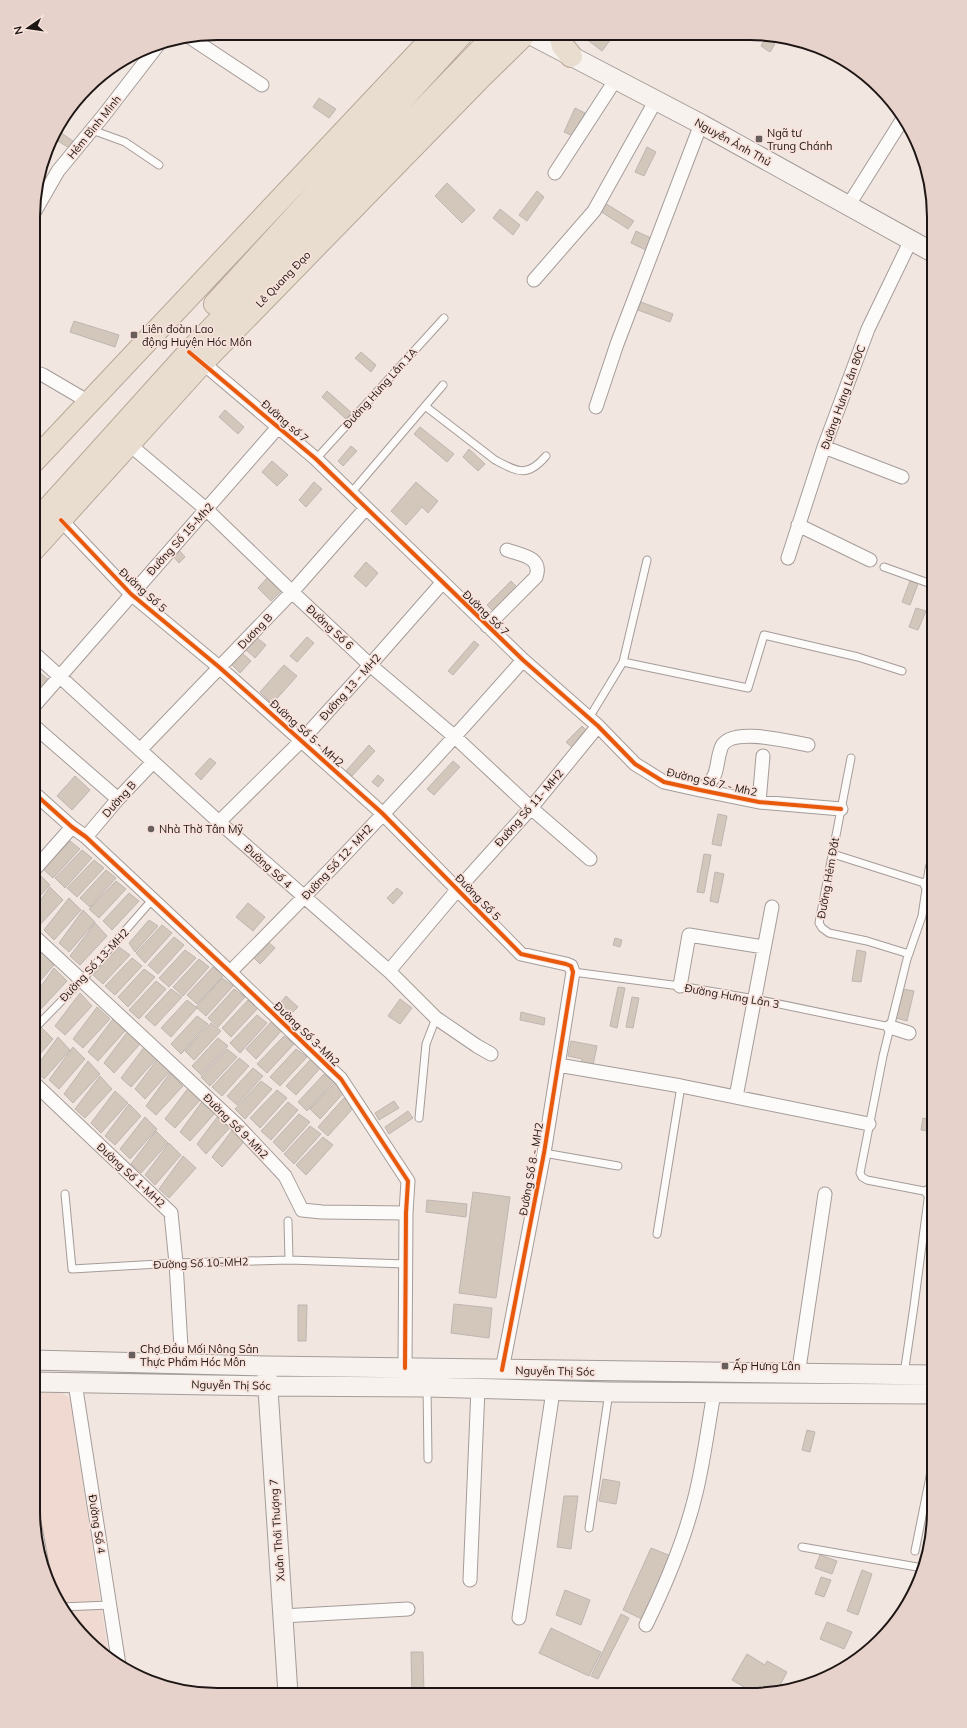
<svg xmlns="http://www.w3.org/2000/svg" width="967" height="1728" font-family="Mulish,sans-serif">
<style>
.built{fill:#efd9d1}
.building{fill:#d3c7bc;stroke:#beb6b1}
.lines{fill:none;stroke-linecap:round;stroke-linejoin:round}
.lane-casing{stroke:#a49c98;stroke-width:9}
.street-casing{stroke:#a49c98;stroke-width:15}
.secondary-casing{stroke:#a49c98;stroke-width:21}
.highway-casing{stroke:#b8a798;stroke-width:24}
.lane{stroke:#fdfbfa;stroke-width:7}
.street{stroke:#fdfbfa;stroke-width:13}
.secondary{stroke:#f7f2ee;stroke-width:19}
.highway{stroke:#e9ddd0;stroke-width:22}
.cycleway-casing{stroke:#f8e2db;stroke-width:6}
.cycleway{stroke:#e8590c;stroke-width:4}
.poi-dot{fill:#685f5c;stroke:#f8e2db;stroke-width:1.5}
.labels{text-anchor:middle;stroke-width:3.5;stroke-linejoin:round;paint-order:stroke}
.street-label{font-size:11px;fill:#1e1614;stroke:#f8e2db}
.poi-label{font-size:11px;fill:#1e1614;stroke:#f8e2db;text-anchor:start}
.rim{fill:none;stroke:#1e1614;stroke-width:2}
</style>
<rect width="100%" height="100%" fill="#f2e6e1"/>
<!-- built -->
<path class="built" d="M33,1390L60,1391L70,1399L109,1658L96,1649L64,1613L43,1570L33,1511Z"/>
<!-- building -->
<path class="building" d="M587,35H614L602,51L585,38Z
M766,37L775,44L770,52L761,46Z
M319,98L336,109L329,118L313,107Z
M575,108L585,113L573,136L564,132Z
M57,130L73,141L69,148L52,137Z
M647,147L656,152L644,176L635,172Z
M447,183L475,210L462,223L435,196Z
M537,191L544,197L527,221L519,215Z
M605,203L634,221L628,229L600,211Z
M500,209L520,225L513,235L493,218Z
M636,231L653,239L648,251L631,243Z
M641,302L673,314L670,322L638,310Z
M74,321L119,335L115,347L70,332Z
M361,352L376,365L371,372L355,358Z
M327,391L352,413L346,419L322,397Z
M225,410L244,427L238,434L219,417Z
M420,427L454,454L447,462L414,434Z
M351,446L357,451L343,466L338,461Z
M469,449L485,464L478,471L463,457Z
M272,461L288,475L277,486L262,472Z
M314,482L322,489L306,507L299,500Z
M416,482L438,501L428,513L422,507L406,525L391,511Z
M179,550L185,557L179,563L173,556Z
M366,562L378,573L366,587L354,576Z
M267,578L281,591L271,601L258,588Z
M511,581L517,587L494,612L487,605Z
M910,581L918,584L910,605L902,602Z
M916,608L926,611L918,630L909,627Z
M256,637L266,645L255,658L245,649Z
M307,637L314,643L297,662L290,656Z
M474,641L479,645L453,675L448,671Z
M242,653L251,661L240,673L231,664Z
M284,665L297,676L272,704L260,692Z
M34,668L50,681L37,696L34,693Z
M582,726L589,733L574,749L566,742Z
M369,745L375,751L352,776L346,771Z
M210,758L216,763L201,780L195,774Z
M453,761L460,767L434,795L427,789Z
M378,775L384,780L378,787L372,782Z
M75,776L90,790L72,810L57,796Z
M718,814L727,816L721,846L712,844Z
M70,841L80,849L53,878L43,869Z
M82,850L92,858L65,888L55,878Z
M704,854L711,855L704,893L697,892Z
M94,860L104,868L77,897L67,888Z
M106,870L116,878L90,907L80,898Z
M715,872L724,874L718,903L710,901Z
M38,873L50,885L34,903V878Z
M116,881L126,889L99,918L89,909Z
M50,887L63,900L36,929L34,927V909Z
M397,888L403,893L393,904L387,898Z
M129,893L139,901L112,930L103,921Z
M69,898L81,910L54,940L44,930Z
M248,903L265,917L253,931L236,917Z
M83,910L95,922L69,952L59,943Z
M149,920L158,926L135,952L129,943Z
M95,923L107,936L80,965L70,956Z
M162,925L172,933L145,963L136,953Z
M174,937L184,945L158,974L148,965Z
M615,938L622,940L620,947L613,945Z
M268,942L275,948L260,964L253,957Z
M119,947L130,955L103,984L93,975Z
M185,950L196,958L169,987L159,978Z
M857,950L866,952L861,982L852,981Z
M42,953L54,965L34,988V964Z
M132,958L142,966L115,995L105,986Z
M199,959L209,967L183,996L173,987Z
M213,967L224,975L197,1004L187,995Z
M54,968L67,981L40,1010L34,1004V996Z
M144,969L155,977L128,1007L118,997Z
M222,978L233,986L206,1016L196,1007Z
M156,981L166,989L139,1019L129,1010Z
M618,987L625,988L617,1028L610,1026Z
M171,989L182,997L155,1026L145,1017Z
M234,989L245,997L218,1027L208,1018Z
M903,989L914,991L907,1021L896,1018Z
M80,993L92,1006L65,1035L55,1026Z
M286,996L298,1007L287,1018L276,1008Z
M632,997L639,998L633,1028L626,1027Z
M400,999L412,1008L400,1024L388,1016Z
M187,1000L197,1008L171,1037L161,1028Z
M248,1000L258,1008L231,1037L222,1028Z
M97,1007L110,1019L83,1048L73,1039Z
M521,1012L545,1018L544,1025L520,1020Z
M257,1015L267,1023L240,1053L230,1043Z
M197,1016L208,1024L181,1054L171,1044Z
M113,1019L125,1031L98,1061L88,1052Z
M272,1021L283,1029L256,1059L246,1049Z
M211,1023L221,1031L194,1060L185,1051Z
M41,1027L53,1039L34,1061V1037Z
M128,1031L141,1043L114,1073L104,1063Z
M284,1036L294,1044L267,1073L257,1064Z
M58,1037L70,1050L44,1079L34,1070Z
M218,1038L228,1046L201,1075L192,1066Z
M571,1041L597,1046L593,1065L582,1063V1059L568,1056Z
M145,1046L157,1058L131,1087L121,1078Z
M73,1047L85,1059L59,1089L49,1080Z
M227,1049L237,1057L210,1086L201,1077Z
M296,1049L307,1057L280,1086L270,1077Z
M159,1057L172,1069L145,1099L135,1089Z
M239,1058L249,1066L222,1096L212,1087Z
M312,1058L322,1066L296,1095L286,1086Z
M88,1061L100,1074L73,1103L64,1094Z
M253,1068L263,1076L237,1105L227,1096Z
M170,1073L183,1086L156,1115L146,1106Z
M324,1074L334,1082L307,1111L298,1102Z
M100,1076L112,1089L85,1118L75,1109Z
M261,1081L272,1089L245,1119L235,1109Z
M337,1081L347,1089L320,1119L310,1109Z
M189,1087L201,1099L175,1128L165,1119Z
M277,1090L287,1098L260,1128L250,1118Z
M115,1091L128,1103L101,1133L91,1123Z
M344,1098L355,1106L328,1136L318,1127Z
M204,1099L216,1112L190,1141L180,1132Z
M394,1101L399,1108L379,1120L375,1113Z
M288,1102L298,1110L271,1140L261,1131Z
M129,1104L141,1116L115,1145L105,1136Z
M408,1111L413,1118L389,1134L385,1127Z
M221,1112L233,1124L206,1154L197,1144Z
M299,1114L310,1122L283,1152L273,1142Z
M145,1117L157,1129L130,1159L120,1149Z
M923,1118L934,1120V1132L921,1130Z
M236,1125L248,1137L222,1167L212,1157Z
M310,1126L321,1134L294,1164L284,1154Z
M156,1131L168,1143L141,1173L131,1164Z
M323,1137L333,1145L306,1175L296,1165Z
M169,1143L181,1155L155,1185L145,1175Z
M183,1156L196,1168L169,1198L159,1189Z
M473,1192L510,1197L496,1298L459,1293Z
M427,1200L467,1204L466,1217L426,1212Z
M454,1304L492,1308L489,1338L451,1333Z
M298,1305H307L306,1341H298Z
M807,1430L815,1432L810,1452L802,1450Z
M603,1479L620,1482L616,1504L599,1501Z
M564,1496H578L571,1549L557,1547Z
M651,1548L671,1556L642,1619L623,1610Z
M820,1555L837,1561L832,1574L815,1568Z
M862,1570L872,1574L858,1615L847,1611Z
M821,1577L831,1580L824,1597L815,1594Z
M565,1590L590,1600L581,1625L556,1615Z
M621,1614L629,1618L598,1679L591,1676Z
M827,1622L852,1632L844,1649L820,1639Z
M551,1628L601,1652L589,1676L539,1653Z
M411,1652H423L424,1694H412Z
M747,1654L765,1665L767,1661L787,1672L777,1691L756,1694L732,1680Z"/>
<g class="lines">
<!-- lane casing -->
<g class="lane-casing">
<path id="lane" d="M92,130L125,142L159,165
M425,406L495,460C518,472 527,478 546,456
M316,459L444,318
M351,493L443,385
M884,567L934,585
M623,662L748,688L764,635L858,657L902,671
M589,718L623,662L647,560
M851,758L819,923L822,928L829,933L867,941L909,954
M833,854L927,884
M573,972L680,986L755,999L890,1027
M34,1029L81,981L152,900
M419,1118L426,1044L436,1018
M544,1153L618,1166
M65,1194L72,1269L176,1263L289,1260L406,1264
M288,1221L289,1260
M657,1234L681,1086
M904,1374L914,1306L929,1192L867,1180L862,1177L860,1173L883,1056L907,959L922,916L929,869L934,851
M427,1387L428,1459
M33,1500L48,1581
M589,1528L609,1392
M802,1547L923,1568
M915,1551L934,1457
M61,1607L110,1605"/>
</g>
<!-- street casing -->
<g class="street-casing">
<path id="street" d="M191,38L262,85
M555,173L616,79
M848,206L904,117
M35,211L58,171L104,115L158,45
M534,280L594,211L656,100
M197,358L316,459L523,660L598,726L635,764L664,782L700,790L759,802L841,809
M34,372L43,375L89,402
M596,407L617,344L701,124
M130,445L207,510L292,592L370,665L455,737L531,808L590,859
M824,447L902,477
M61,520L131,594L219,667L382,813L521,954L566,964L571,966L573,972L544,1153L502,1370
M798,525L870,560
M788,558L824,447L868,329L911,240
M487,626L536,577C543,557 521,555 507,550
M34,653L219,822L389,971L436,1018L477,1046L491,1054
M34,706L279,426
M34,726L118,799
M140,750L292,592L366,508
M700,790C721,776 714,769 721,748C729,725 790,742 808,745
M34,793L72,827L86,837L230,972L341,1079L408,1181L406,1213L405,1368
M759,802L763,756
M219,822L302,740L370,665L442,583
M86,837L118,799L153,762
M34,870L72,827
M927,884L934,886
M34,936L236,1124L285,1176L302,1210L322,1212L406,1213
M389,971L458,889L531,808L598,726
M230,972C331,871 429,767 523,660
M680,986L689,935L764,947
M890,1027L909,1033
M558,1065L681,1086L869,1124
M34,1083L171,1213L176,1263L182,1364
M736,1097L772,907
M929,1192L934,1189
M798,1375L825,1194
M75,1383L119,1665
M470,1580L478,1388
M282,1616L408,1609
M519,1618L553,1391
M646,1625C667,1582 685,1539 696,1493C704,1460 708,1426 714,1393"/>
</g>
<!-- secondary casing -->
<g class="secondary-casing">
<path id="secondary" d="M531,35L701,124L934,253
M33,1360L266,1366L934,1375
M267,1374L288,1694
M33,1382L267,1386L427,1387L609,1392L934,1394"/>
</g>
<!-- highway casing -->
<g class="highway-casing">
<path id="highway" d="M560,35L563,46L571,56
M215,304L461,35
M34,461L436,34
M34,524L189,352L495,35
M34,549L203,362L478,80L524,35"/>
</g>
<!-- lane -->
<use href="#lane" class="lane"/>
<!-- street -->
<use href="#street" class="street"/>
<!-- secondary -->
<use href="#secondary" class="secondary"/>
<!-- highway -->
<use href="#highway" class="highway"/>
<!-- cycleway casing -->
<g class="cycleway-casing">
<path id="cycleway" d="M189,352L316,459L523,660L598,726L635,764L664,782L700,790L759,802L841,809
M61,520L131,594L219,667L382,813L521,954L566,964L571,966L573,972L544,1153L502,1370
M34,793L72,827L86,837L230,972L341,1079L408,1181L406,1213L405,1368"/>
</g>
<!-- cycleway -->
<use href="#cycleway" class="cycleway"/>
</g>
<!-- markers -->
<g class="poi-dot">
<rect x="755" y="135" width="8" height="8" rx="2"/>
<rect x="130" y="331" width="8" height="8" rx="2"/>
<circle cx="151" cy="829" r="4"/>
<rect x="128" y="1351" width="8" height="8" rx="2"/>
<rect x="721" y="1362" width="8" height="8" rx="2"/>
</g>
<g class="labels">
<!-- street labels -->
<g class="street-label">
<text transform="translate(94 127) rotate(-51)" y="4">Hẻm Bình Minh</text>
<text transform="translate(733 142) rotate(29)" y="4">Nguyễn Ảnh Thủ</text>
<text transform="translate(283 279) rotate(-46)" y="4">Lê Quang Đạo</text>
<text transform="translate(380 388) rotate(-48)" y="4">Đường Hưng Lân 1A</text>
<text transform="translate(843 397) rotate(-70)" y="4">Đường Hưng Lân 80C</text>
<text transform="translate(285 421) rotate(41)" y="4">Đường số 7</text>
<text transform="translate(180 539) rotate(-48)" y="4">Đường Số 15-Mh2</text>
<text transform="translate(143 590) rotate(42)" y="4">Đường Số 5</text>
<text transform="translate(486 613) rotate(44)" y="4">Đường Số 7</text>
<text transform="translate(330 627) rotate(43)" y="4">Đường Số 6</text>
<text transform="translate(255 631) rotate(-46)" y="4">Dương B</text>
<text transform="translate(350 687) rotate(-48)" y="4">Đường 13 - MH2</text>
<text transform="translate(307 733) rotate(42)" y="4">Đường Số 5 - MH2</text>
<text transform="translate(712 782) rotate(13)" y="4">Đường Số 7 - Mh2</text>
<text transform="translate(119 799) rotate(-48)" y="4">Dường B</text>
<text transform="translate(529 808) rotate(-49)" y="4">Đường Số 11- MH2</text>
<text transform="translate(337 862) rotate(-47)" y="4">Đường Số 12- MH2</text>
<text transform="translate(268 866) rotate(42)" y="4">Đường Số 4</text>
<text transform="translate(828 878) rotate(-80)" y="4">Đường Hẻm Đắt</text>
<text transform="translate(478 897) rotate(46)" y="4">Đường Số 5</text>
<text transform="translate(94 965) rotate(-47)" y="4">Đường Số 13-MH2</text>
<text transform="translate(732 996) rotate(10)" y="4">Đường Hưng Lân 3</text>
<text transform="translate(307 1034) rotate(44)" y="4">Đường Số 3-Mh2</text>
<text transform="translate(236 1126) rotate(45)" y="4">Đường Số 9-Mh2</text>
<text transform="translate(531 1169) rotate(-80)" y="4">Đường Số 8 - MH2</text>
<text transform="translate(131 1175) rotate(43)" y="4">Đường Số 1-MH2</text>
<text transform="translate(201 1263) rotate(-2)" y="4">Đường Số 10-MH2</text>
<text transform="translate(555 1371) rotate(1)" y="4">Nguyễn Thị Sóc</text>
<text transform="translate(231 1385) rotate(1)" y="4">Nguyễn Thị Sóc</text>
<text transform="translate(97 1524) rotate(81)" y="4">Đường Số 4</text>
<text transform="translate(277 1530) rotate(-94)" y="4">Xuân Thới Thượng 7</text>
</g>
<!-- poi labels -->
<g class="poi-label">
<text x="767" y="137">Ngã tư<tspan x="767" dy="13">Trung Chánh</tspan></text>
<text x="142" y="333">Liên đoàn Lao<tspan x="142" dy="13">động Huyện Hóc Môn</tspan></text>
<text x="159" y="833">Nhà Thờ Tân Mỹ</text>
<text x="140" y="1353">Chợ Đầu Mối Nông Sản<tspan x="140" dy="13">Thực Phẩm Hóc Môn</tspan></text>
<text x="733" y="1370">Ấp Hưng Lân</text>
</g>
</g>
<!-- crop -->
<path d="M0 0H967V1728H0ZM217 40H750A177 177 0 0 1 927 217V1511A177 177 0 0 1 750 1688H217A177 177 0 0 1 40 1511V217A177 177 0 0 1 217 40Z" fill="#e7d2cb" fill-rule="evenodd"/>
<path class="rim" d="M217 40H750A177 177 0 0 1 927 217V1511A177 177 0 0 1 750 1688H217A177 177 0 0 1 40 1511V217A177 177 0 0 1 217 40Z"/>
<!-- north arrow -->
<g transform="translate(28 28) rotate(257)" stroke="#f8e2db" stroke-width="3" paint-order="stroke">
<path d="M0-3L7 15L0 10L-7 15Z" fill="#1e1614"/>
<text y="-6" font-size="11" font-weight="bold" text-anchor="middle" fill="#1e1614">N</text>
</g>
</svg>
